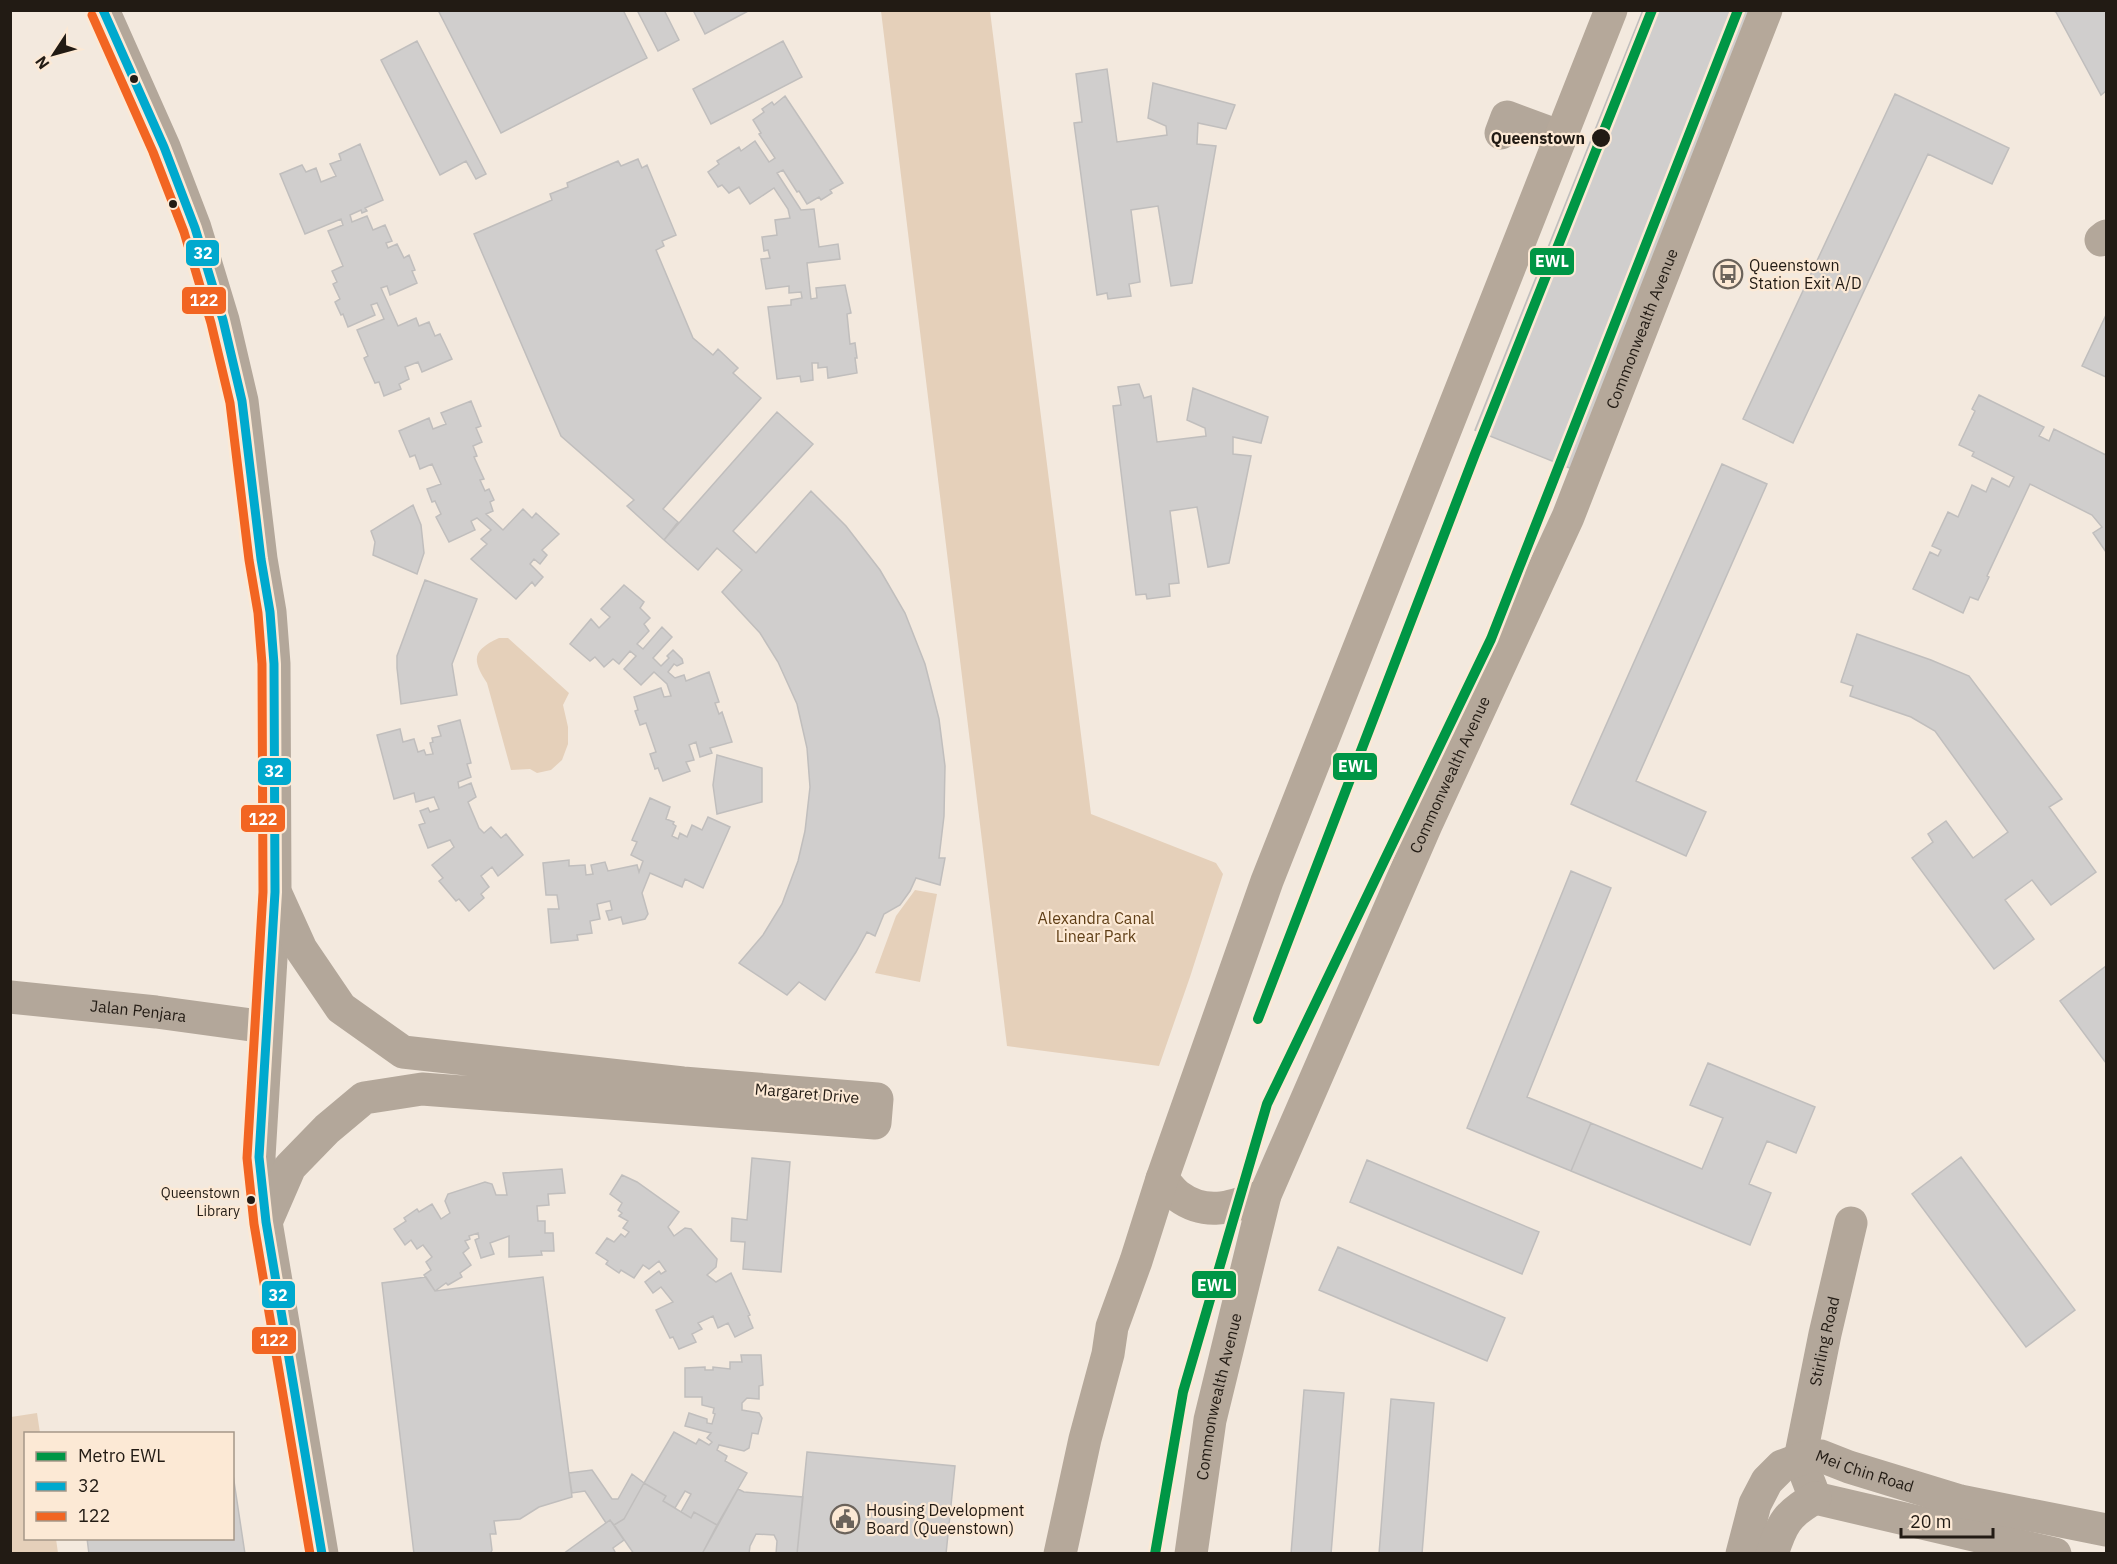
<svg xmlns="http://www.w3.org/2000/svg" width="2117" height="1564" font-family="'IBM Plex Sans',sans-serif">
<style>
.green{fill:#e5d0ba}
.building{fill:#d0cecd;stroke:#c0bebd;stroke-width:1.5}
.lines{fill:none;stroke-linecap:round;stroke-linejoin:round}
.minor{stroke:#b3a79a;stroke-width:33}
.major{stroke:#b5a89a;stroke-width:33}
.bus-1-casing{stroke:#fce9d5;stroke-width:14}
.bus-2-casing{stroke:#fce9d5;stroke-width:14}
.bus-1{stroke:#00a9ce;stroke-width:9}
.bus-2{stroke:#f26522;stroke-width:9}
.metro-1-casing{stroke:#fce9d5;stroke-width:15}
.metro-1{stroke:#009645;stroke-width:10}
.bus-dot{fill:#221b14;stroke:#fce9d5;stroke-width:2}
.labels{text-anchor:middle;stroke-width:4.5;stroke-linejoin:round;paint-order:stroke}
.bus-label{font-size:14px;fill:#221b14;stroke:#fce9d5;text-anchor:end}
.stop-label{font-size:16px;font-weight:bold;fill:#221b14;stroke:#fce9d5;text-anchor:end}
.poi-label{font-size:16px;fill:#221b14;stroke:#fce9d5;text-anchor:start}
.street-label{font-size:16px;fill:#221b14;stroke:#fce9d5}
.park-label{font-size:16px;fill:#5f3e16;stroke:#fce9d5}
.line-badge{stroke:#fce9d5;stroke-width:2}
.badge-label{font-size:16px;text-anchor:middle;font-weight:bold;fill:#fff}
</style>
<rect width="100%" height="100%" fill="#f3e9de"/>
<!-- green -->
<path class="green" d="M881,11H990L1091,814L1216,863L1223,874L1190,977L1159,1066L1007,1046Z
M499,638H508L569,693L563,705L568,727V744L562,760L551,770L537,773L530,769L511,770L487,683C471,659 473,650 499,638Z
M915,890L937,894L920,982L875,973L896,916Z
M37,1413L40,1433L26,1434V1538L56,1539L58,1553H11V1417Z"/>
<!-- building -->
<path class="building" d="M438,10H623L647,58L501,133Z
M637,10H664L679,40L658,51Z
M693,10H750L705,34Z
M1643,10H1756L1572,469L1475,430Z
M2052,10H2106V91L2101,95L2056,12Z
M417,41L486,174L476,179L466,161L440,175L381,60Z
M783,41L802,77L711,124L693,89Z
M1107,69L1117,142L1167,135L1166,126L1148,118L1153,83L1235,105L1226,129L1198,123L1197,144L1216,146L1192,283L1171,286L1158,206L1131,210L1140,282L1129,284L1131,296L1108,299L1107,293L1097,295L1074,123L1082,122L1076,74Z
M1895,94L2009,148L1992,184L1928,154L1793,443L1743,419Z
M785,96L843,183L830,190L832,193L821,200L819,197L807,204L799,191L797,192L783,170L777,173L801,210L814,209L819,247L838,244L840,259L807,263L811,299L817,298L816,288L845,285L851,313L847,314L850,344L855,343L857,358H855L857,373L828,378L827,367L818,368V363H812L813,380L801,382L800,376L777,379L768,307L791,305V300L802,298L801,292L789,293V286L766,289L761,259L770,258L768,250L764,251L762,237L777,235L775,220L790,218L788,209L774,188L750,204L739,187L729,193L722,185L718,187L708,172L719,164L717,161L739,147L741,151L755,141L769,162L775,158L759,134L761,133L753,120L764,112L762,109L772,102L774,105Z
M360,144L383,200L365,208L367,211L362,213L361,210L350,215L352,222L367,216L373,230L385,225L392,241L386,243L388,248L397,244L404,258L409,255L415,270L412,271L417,283L390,295L387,286L381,288L398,326L416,318L419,326L429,322L435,336L440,334L452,359L422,372L418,362L405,367L409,379L399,384L401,389L384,396L379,382L375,383L364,358L368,356L357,330L384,319L377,303L371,305L375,315L348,327L343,314L341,315L335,302L340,299L333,284L337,282L332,271L343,266L328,231L343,225L341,219L305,234L280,174L302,165L306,172L316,168L321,182L336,176L330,164L341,160L339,154Z
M638,159L642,168L647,165L676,235L662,241L664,246L656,250L693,338L713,355L718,349L738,368L733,373L761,398L663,509L678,522L664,540L627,506L634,500L561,436L474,234L552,200L550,194L568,187L567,183L618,161L621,166Z
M2106,315V377L2082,366Z
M1139,384L1144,398L1151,396L1157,442L1206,436L1205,428L1187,420L1193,388L1268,417L1261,443L1233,437V454L1251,456L1229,563L1208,567L1197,507L1170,511L1179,583L1169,584L1170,596L1147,599L1146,594L1136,595L1113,406L1121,405L1118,387Z
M1979,395L2044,427L2039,436L2049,441L2054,429L2106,455V552L2093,533L2102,527L2092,515L2030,484L1987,576L1989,577L1978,600L1970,597L1963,613L1913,589L1930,552L1938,556L1941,550L1932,546L1948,512L1958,517L1972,485L1986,492L1992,478L2009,487L2014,477L1972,456L1974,452L1959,445L1975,411L1972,409Z
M471,401L481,426L476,428L482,442L473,446L477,456L474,457L484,479L480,480L485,491L489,489L494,500L490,502L493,511L486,514L503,530L523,509L532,518L536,513L559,534L542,550L547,555L540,564L534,559L530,564L543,577L535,586L532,582L516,599L471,559L487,544L481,539L491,530L477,518L471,521L475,530L449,542L436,517L441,514L435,501L432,502L427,489L441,484L432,464L420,469L415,455L410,457L399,431L429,418L433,429L446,424L441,413Z
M777,412L813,444L733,531L756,553L811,491L846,526L880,570L905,613L925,664L939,719L945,766L944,816L939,858H945L940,885L916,878L910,891L900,905L884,914L875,936L867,932L856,952L825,1000L799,982L787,995L739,963L763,935L782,904L798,861L805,831L810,787L807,748L797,704L778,662L760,633L722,592L742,570L717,548L698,570L664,540Z
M1722,464L1767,484L1636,781L1706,812L1686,856L1571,804Z
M413,505L421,525L424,553L417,574L373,555L375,542L371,531Z
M425,580L477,599L452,664L457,695L401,704L397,668V656Z
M624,585L644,602L640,608L650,618L644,624L649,631L637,644L643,649L662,627L672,637L653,658L661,666L669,658L667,656L673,650L682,659L683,663L677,666L674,664L668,672L675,678L684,675L686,681L709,672L719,702L715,703L719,714L722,712L732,742L710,748L712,753L700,757L696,742L689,745L694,760L686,762L690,771L663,781L658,768L655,769L650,754L656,752L646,723L640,725L635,711L638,710L634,697L661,688L664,697L671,696L667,684L654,672L641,685L624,669L636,656L630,651L619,664L613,659L604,667L595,657L590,661L570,644L591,619L599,628L610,617L601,609Z
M1857,634L1931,660L1969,676L2062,799L2049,807L2096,872L2051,905L2032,880L2005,900L2034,939L1994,969L1912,858L1933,842L1928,834L1946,821L1973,858L2008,832L1935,731L1911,717L1850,696L1853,686L1841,682Z
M460,720L471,763L467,764L471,777L458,782L459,788L471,783L476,797L468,802L479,828L484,833L491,827L501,838L506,834L523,855L498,876L492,867L481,876L489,887L481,894L484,898L469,911L459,899L456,901L439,881L443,878L432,865L454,847L450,840L428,848L419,825L425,823L420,811L428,808L430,812L439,809L434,797L416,802L414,793L394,799L377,735L400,729L403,742L414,739L418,752L424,750L426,755L433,754L430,743L433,742L432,738L441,736L438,726Z
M717,755L762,768V802L717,814L713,785Z
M650,798L670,807L666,819L674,822L673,824L676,826L672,836L678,839L680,833L687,837L692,825L702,830L708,817L730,827L703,888L685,879L682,887L650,873L642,893L648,914L645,919L623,924L621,917L609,920L606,911L612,910L610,901L597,904L600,919L590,921L592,933L577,935L578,940L551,943L548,909H559L557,895H546L543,863L569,860V866L585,865L586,875L593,874L591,865L605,862L608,871L637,865L639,872L643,861L631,855L637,842L632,840Z
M1571,871L1611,888L1527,1097L1591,1123L1571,1171L1467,1128Z
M2106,966V1063L2060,1001Z
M1708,1063L1815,1107L1796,1153L1767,1141L1749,1184L1771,1193L1750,1245L1571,1171L1591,1123L1702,1169L1723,1118L1690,1105Z
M1961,1157L2075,1310L2026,1347L1912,1194Z
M752,1158L790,1162L781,1272L743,1269L745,1242L731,1241L732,1218L747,1220Z
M1367,1160L1539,1232L1522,1274L1350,1202Z
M562,1169L565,1193L548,1194L549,1205L537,1206L538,1221H545V1233H553L554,1251H541L542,1255L509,1257V1236L490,1243L494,1254L481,1258L475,1240L479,1238L478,1233L469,1236L470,1239L465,1241L469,1248L463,1253L471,1265L460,1273L462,1277L448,1285L446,1283L435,1291L424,1275L431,1270L426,1262L432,1257L423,1245L417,1249L411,1240L405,1245L394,1229L406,1221L404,1218L417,1209L419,1212L432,1204L441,1219L450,1213L445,1201L448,1194L485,1182L492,1184L496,1195H507L503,1173Z
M622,1175L637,1182L679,1212L668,1227L674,1236L685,1228L691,1229L717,1259L716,1267L707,1275L716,1282L731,1273L750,1315L748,1316L753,1328L735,1337L728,1323L718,1328L713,1316L698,1323L702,1329L692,1334L696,1342L679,1349L673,1337L670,1338L656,1310L673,1302L661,1287L653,1293L645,1282L659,1271L661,1274L666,1271L659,1261L649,1269L643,1265L634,1278L621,1270L619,1273L606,1264L608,1261L596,1253L607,1238L614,1242L621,1234L625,1237L629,1232L623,1228L628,1221L619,1216L622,1213L618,1210L622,1203L610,1194Z
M1338,1247L1505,1318L1487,1361L1319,1290Z
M426,1277L435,1291L543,1277L572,1497L539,1507L520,1519L494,1521L496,1534H490L492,1550L490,1554H414L382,1283Z
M741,1355H761L763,1385L759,1386V1399L747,1398L742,1403V1410L759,1413L762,1418L758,1434L752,1433L749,1448L744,1451L719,1445L717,1450L727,1456L725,1461L747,1473L717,1525L694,1512L691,1518L681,1512L691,1494L685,1491L675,1508L663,1501L666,1496L644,1483L674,1432L696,1444L699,1439L709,1445L712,1442L707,1438L711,1433L685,1426L689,1413L707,1419V1423L712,1424L715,1414L713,1413L714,1408L702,1405V1397H685V1368L705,1367V1370H713V1367L730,1369V1362H742Z
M1304,1390L1344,1393L1331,1554H1291Z
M1391,1399L1434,1403L1422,1554H1379Z
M807,1452L955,1466L946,1554H797Z
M232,1468L245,1554H89L87,1538H232Z
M592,1470L612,1499H618L632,1474L644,1483L624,1519L614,1525L610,1520L606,1523L585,1491L572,1493L569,1473Z
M644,1483L666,1496L663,1501L691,1518L694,1512L717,1525L702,1554H634L614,1525L624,1519Z
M738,1489L744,1492L803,1497L797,1554H776L777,1541L774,1535L756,1534L750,1546L749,1554H702Z
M610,1520L624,1540L613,1548L616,1554H563Z"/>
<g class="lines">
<!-- minor -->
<g class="minor">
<path d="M103,10L164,147L195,228L223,320L242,401L261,559L270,612L274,664L275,892L259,1157L266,1222L322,1554"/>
<path d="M1501,133L1507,117L1561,137"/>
<path d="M2101,240L2106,236"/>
<path id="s1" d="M10,997L156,1012L266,1027"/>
<path d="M267,1220L290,1167L327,1129L364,1098L422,1089L875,1123L877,1099L683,1083L403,1052L341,1008L301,949L277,896"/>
<path id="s2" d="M1815,1498L1800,1459L1825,1334L1851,1223"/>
<path d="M1815,1498L2055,1554"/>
<path id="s3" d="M1742,1554L1755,1504L1767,1481L1782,1466L1809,1456H1821L1849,1467L1960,1501L2106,1530"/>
<path d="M1772,1554C1782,1523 1787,1514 1815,1498"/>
</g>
<!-- major -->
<g class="major">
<path d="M1162,1179C1167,1184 1172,1192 1178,1196C1208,1218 1234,1206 1265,1195"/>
<path d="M1060,1554L1085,1439L1108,1354L1112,1327L1136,1261L1162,1179L1267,881L1611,10"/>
<path id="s4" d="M1191,1554L1210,1420L1265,1195L1426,825L1568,517L1766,10"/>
</g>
<!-- bus-1 casing -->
<g class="bus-1-casing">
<path id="bus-1" d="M103,10L164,147L195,228L223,320L242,401L261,559L270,612L274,664L275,892L259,1157L266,1222L322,1554"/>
</g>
<!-- bus-2 casing -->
<g class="bus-2-casing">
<path id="bus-2" d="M92,15L153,152L184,232L211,323L230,403L249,560L258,613L262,664L263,892L247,1158L254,1224L310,1554"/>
</g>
<!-- bus-1 -->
<use href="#bus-1" class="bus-1"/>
<!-- bus-2 -->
<use href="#bus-2" class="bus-2"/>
<!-- metro-1 casing -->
<g class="metro-1-casing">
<path id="metro-1" d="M1258,1019L1475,454L1652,10
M1155,1554L1183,1392L1267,1104L1491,639L1738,10"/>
</g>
<!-- metro-1 -->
<use href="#metro-1" class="metro-1"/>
</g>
<!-- icons -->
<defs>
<g id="bus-ring" transform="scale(1.5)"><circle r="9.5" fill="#fce9d5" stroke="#6b635b" stroke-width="1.5"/><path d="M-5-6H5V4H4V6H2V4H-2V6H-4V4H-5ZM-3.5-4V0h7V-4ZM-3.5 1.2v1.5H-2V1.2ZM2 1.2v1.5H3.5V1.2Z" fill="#6b635b"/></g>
<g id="civic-ring" transform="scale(1.5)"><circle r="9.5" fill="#fce9d5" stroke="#6b635b" stroke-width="1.5"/><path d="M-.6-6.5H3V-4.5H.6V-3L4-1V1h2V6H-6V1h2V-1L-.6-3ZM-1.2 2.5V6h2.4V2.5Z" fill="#6b635b"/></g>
</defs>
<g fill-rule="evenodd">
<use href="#bus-ring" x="1728" y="274"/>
<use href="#civic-ring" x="845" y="1519"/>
</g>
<!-- markers -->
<g class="bus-dot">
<circle cx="134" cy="79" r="5"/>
<circle cx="1601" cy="138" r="10"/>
<circle cx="173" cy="204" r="5"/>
<circle cx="251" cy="1200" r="5"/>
</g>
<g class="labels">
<!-- bus labels -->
<g class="bus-label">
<text x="240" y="1198">Queenstown<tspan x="240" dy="18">Library</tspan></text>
</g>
<!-- stop labels -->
<g class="stop-label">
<text x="1585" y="144">Queenstown</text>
</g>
<!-- poi labels -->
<g class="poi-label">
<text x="1749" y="271">Queenstown<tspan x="1749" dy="18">Station Exit A/D</tspan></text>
<text x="866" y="1516">Housing Development<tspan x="866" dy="18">Board (Queenstown)</tspan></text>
</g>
<!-- street labels -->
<g class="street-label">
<text dy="6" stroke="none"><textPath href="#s4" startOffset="1312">Commonwealth Avenue</textPath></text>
<text dy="6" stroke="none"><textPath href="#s4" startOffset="826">Commonwealth Avenue</textPath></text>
<text dy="6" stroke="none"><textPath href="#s1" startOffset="129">Jalan Penjara</textPath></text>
<text transform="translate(807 1093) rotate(5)" y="6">Margaret Drive</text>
<text dy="6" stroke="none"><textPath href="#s2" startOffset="162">Stirling Road</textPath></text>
<text dy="6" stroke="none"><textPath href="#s4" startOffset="160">Commonwealth Avenue</textPath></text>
<text dy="6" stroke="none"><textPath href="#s3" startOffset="186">Mei Chin Road</textPath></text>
</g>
<!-- park labels -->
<g class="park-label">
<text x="1096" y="924">Alexandra Canal<tspan x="1096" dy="18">Linear Park</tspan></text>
</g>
</g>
<g class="line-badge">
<rect x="185" y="239" width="35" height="28" rx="6" fill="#00a9ce"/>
<rect x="1529" y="247" width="46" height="29" rx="6" fill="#009645"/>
<rect x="181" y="286" width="46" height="29" rx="6" fill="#f26522"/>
<rect x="1332" y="752" width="46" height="29" rx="6" fill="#009645"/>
<rect x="257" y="757" width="35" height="29" rx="6" fill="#00a9ce"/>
<rect x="240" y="804" width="46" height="29" rx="6" fill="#f26522"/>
<rect x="1191" y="1270" width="46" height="29" rx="6" fill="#009645"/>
<rect x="261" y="1280" width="35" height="29" rx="6" fill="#00a9ce"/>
<rect x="251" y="1326" width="46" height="29" rx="6" fill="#f26522"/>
</g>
<g class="badge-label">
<text x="203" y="259">32</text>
<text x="1552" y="267">EWL</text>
<text x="204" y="306">122</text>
<text x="1355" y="772">EWL</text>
<text x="274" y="777">32</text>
<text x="263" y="825">122</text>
<text x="1214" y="1291">EWL</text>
<text x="278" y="1301">32</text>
<text x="274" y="1346">122</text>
</g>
<!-- border -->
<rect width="2117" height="1564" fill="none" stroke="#221b14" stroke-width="24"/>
<!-- legend -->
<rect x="24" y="1432" width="210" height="108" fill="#fce9d5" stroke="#a59788" stroke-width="1.5"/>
<rect x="36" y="1452" width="30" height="9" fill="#009645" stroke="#a59788" stroke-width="1.5"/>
<text x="78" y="1462" font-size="18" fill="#221b14">Metro EWL</text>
<rect x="36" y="1482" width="30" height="9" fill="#00a9ce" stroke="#a59788" stroke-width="1.5"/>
<text x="78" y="1492" font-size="18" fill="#221b14">32</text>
<rect x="36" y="1512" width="30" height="9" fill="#f26522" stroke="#a59788" stroke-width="1.5"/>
<text x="78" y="1522" font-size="18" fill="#221b14">122</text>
<!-- north arrow -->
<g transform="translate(54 54) rotate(234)" stroke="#fce9d5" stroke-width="4.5" paint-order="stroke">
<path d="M0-4.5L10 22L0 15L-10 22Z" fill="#221b14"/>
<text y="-9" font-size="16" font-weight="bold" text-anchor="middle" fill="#221b14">N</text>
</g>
<!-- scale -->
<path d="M1901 1528v9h92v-9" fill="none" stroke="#221b14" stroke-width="3"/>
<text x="1910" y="1528" font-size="18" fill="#221b14" stroke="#fce9d5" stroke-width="4.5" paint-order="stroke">20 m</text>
</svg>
